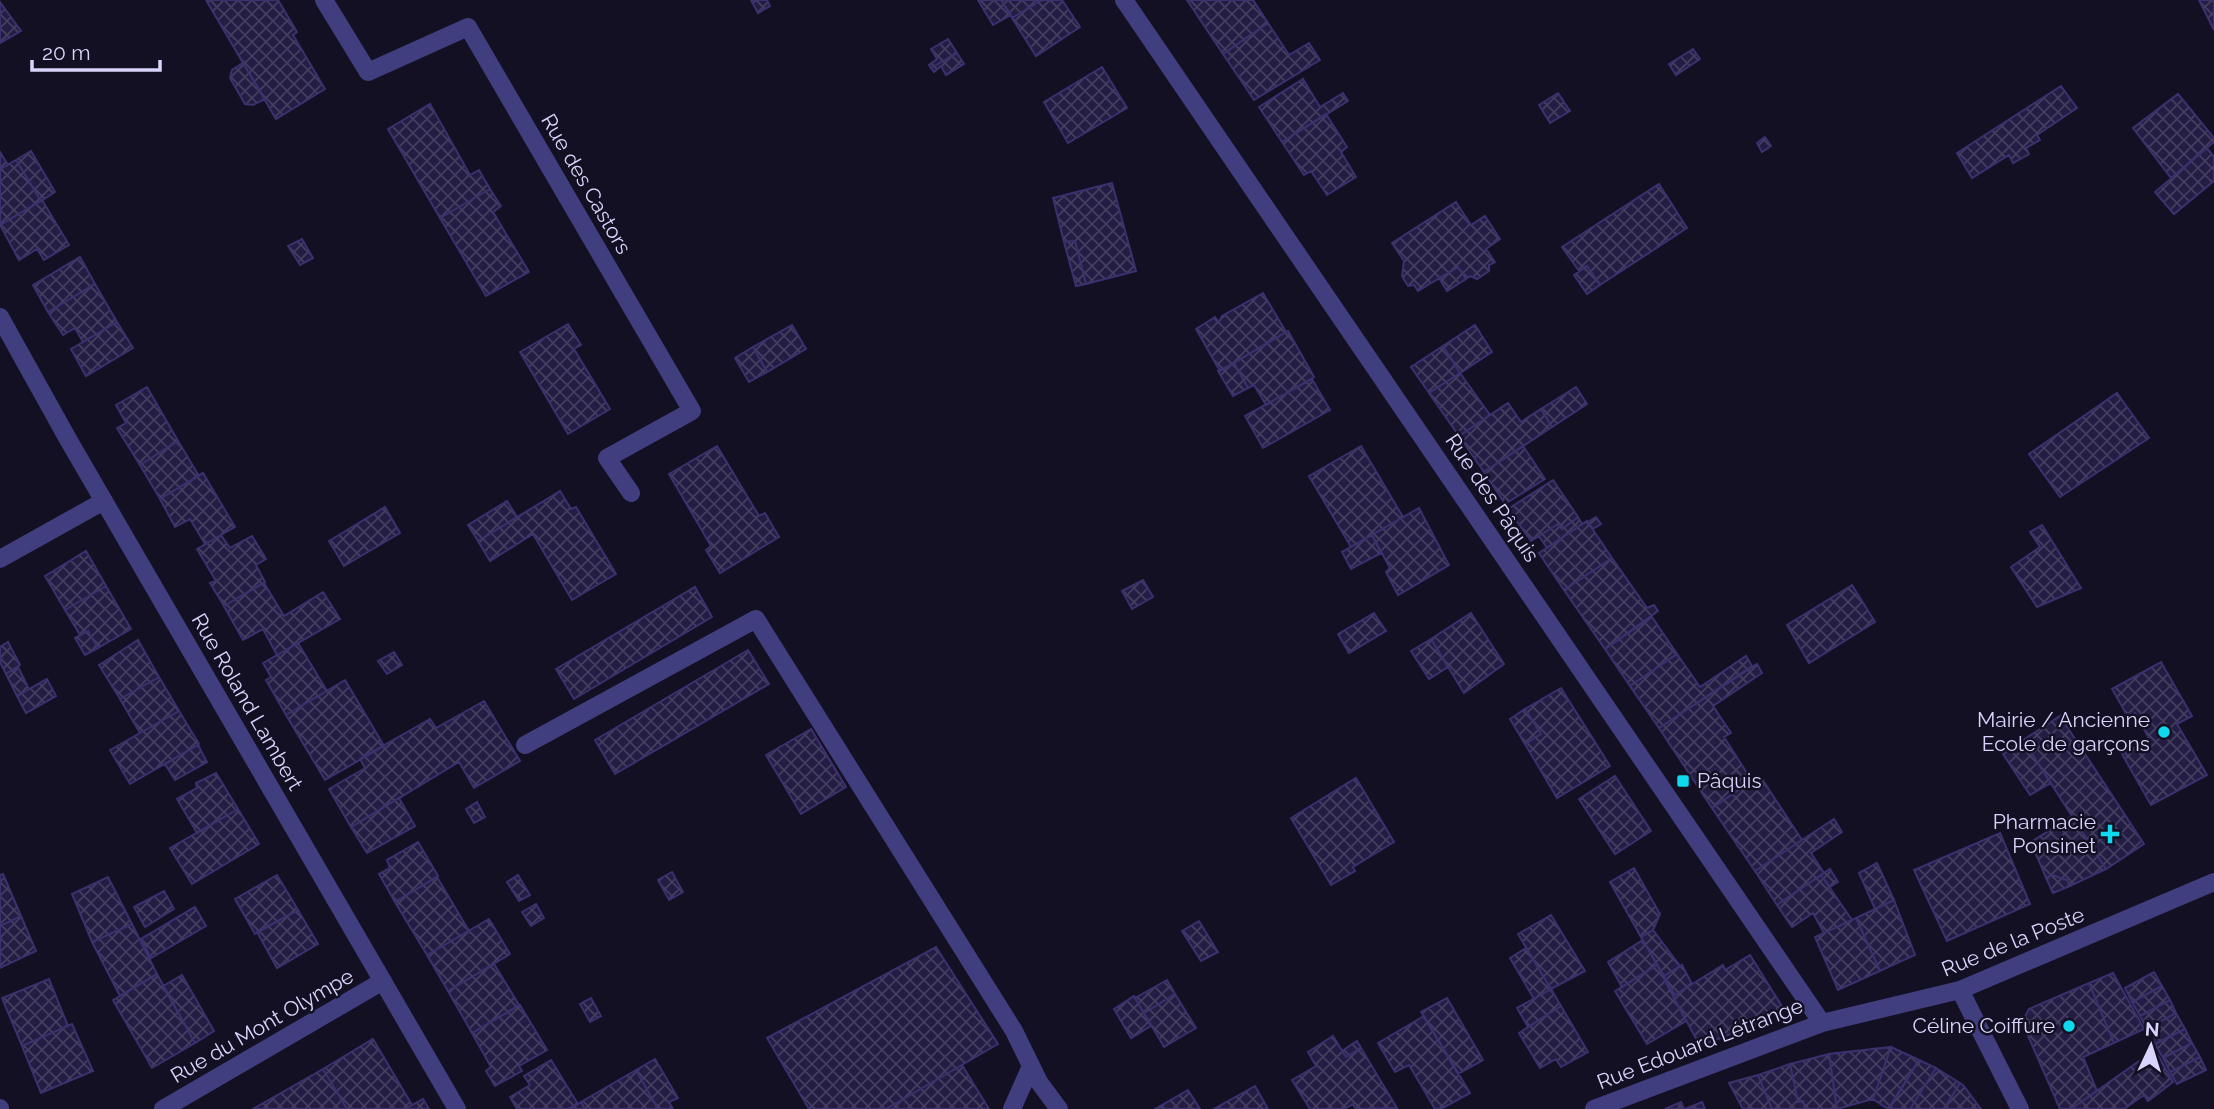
<svg xmlns="http://www.w3.org/2000/svg" width="2214" height="1109" font-family="Raleway,sans-serif">
<style>
.building{fill:url(#building-cross-hatch);stroke:#3c306e;stroke-width:2}
.lines{fill:none;stroke-linecap:round;stroke-linejoin:round}
.lane{stroke:#403e7f;stroke-width:18}
.street{stroke:#403e7f;stroke-width:18}
.poi-dot{fill:#0fd9ee;stroke:#131023;stroke-width:2.5}
.labels{text-anchor:middle;stroke-width:5;stroke-linejoin:round;paint-order:stroke}
.street-label{font-size:21px;fill:#d9d4fc;stroke:#131023}
.poi-label{font-size:21px;fill:#d9d4fc;stroke:#131023;text-anchor:end}
</style>
<defs>
<pattern id="building-cross-hatch" width="8" height="8" patternUnits="userSpaceOnUse" patternTransform="scale(1.75)"><rect width="8" height="8" fill="#241d43"/><path d="M0 0l8 8M0 8l8-8" fill="none" stroke="#433d5f"/></pattern>
</defs>
<rect width="100%" height="100%" fill="#131023"/>
<!-- building -->
<path class="building" d="M206,0H278L297,32L293,35L325,89L276,119Z
M751,0H767L770,6L758,13Z
M978,0H1001L1011,15L993,25Z
M1001,0H1042L1012,18Z
M1042,0H1062L1080,27L1036,56L1012,18Z
M1187,0H1253L1268,23L1223,54Z
M2199,0H2214V30Z
M0,2L21,31L0,43Z
M1268,23L1289,55L1309,43L1320,60L1254,100L1223,54Z
M948,39L957,53L931,68L929,65L937,59L931,49Z
M1693,49L1700,59L1676,75L1669,64Z
M957,53L964,64L946,75L941,66L934,72L931,68Z
M243,63L265,99L253,105L245,104L230,78L232,70Z
M1102,67L1127,108L1068,143L1044,102Z
M1303,79L1320,107L1343,93L1348,101L1282,142L1259,107Z
M2061,86L2077,108L2037,135L2040,140L2026,148L2029,154L2013,163L2009,155L1972,178L1957,153Z
M1558,93L1570,111L1550,123L1539,105Z
M2178,94L2214,138V142L2171,178L2133,128Z
M430,104L470,175L479,170L490,189L440,218L388,129Z
M1326,114L1347,147L1341,152L1356,177L1327,195L1311,171L1304,175L1282,142Z
M1765,137L1771,146L1762,152L1757,143Z
M2207,148L2214,157V181L2174,214L2155,192Z
M31,151L55,192L41,201L16,160Z
M0,152L8,165L0,169Z
M16,160L41,201L0,225V169Z
M1112,183L1136,271L1086,284L1075,241L1064,242L1053,198Z
M1659,184L1687,228L1600,285L1587,266L1579,271L1562,247Z
M490,189L501,206L493,212L529,272L486,296L440,218Z
M42,200L69,245L44,260L37,249L19,260L0,225Z
M1456,202L1471,225L1485,216L1500,239L1486,249L1495,262L1489,265V271L1477,279L1470,276L1466,279L1458,267L1418,291L1414,285L1408,286L1402,276L1404,261L1392,243Z
M302,239L313,258L300,265L288,246Z
M1075,241L1086,284L1076,286L1064,242Z
M80,257L95,284L48,312L33,285Z
M1587,266L1600,285L1587,294L1574,275Z
M1458,267L1466,279L1447,291L1439,278Z
M95,284L117,322L83,342L75,328L63,335L48,312Z
M1263,293L1286,332L1220,371L1196,329L1215,317L1219,322L1222,316Z
M117,322L133,348L86,376L71,349Z
M568,324L581,345L574,349L610,409L568,434L520,352Z
M792,325L806,349L767,372L753,347Z
M1475,325L1492,352L1460,373L1443,346Z
M1288,331L1314,377L1266,405L1254,385L1248,388L1234,363Z
M1443,346L1460,373L1429,393L1411,367Z
M753,347L767,372L749,382L735,358Z
M1234,363L1248,388L1233,396L1218,371Z
M1460,373L1490,415L1459,436L1429,393Z
M1312,379L1330,410L1263,448L1245,416Z
M147,387L178,441L140,465L117,428L126,423L116,405Z
M1576,387L1587,404L1552,427L1541,409Z
M2117,393L2149,438L2060,497L2029,454Z
M1508,403L1521,422L1541,409L1552,427L1484,472L1459,436Z
M178,441L199,476L160,499L140,465Z
M717,446L759,516L765,513L779,537L720,573L706,550L711,546L669,474Z
M1361,446L1403,517L1351,547L1309,476Z
M1523,446L1545,479L1505,504L1484,472Z
M203,473L235,527L205,544L190,519L175,527L160,499Z
M1553,480L1578,517L1562,529L1558,524L1531,541L1508,509Z
M560,491L571,509L576,507L616,574L572,600L533,534L490,561L478,541Z
M507,501L517,517L478,541L468,525Z
M385,507L400,533L344,566L329,541Z
M1419,508L1449,565L1398,595L1386,572L1390,568L1372,535Z
M1578,517L1582,524L1547,548L1539,536L1558,524L1562,529Z
M1596,517L1601,524L1593,529L1588,522Z
M1587,521L1612,558L1564,590L1539,553Z
M2042,525L2081,588L2037,607L2011,567L2040,547L2030,532Z
M221,535L230,548L252,536L266,559L256,565L265,582L224,606L210,583L216,581L197,549Z
M1372,535L1381,553L1351,569L1342,552Z
M86,551L106,586L65,610L45,576Z
M1612,558L1647,608L1654,605L1658,611L1605,649L1564,590Z
M1143,580L1153,597L1132,609L1122,591Z
M264,583L284,616L323,592L340,619L277,655L263,629L243,640L224,606Z
M1852,585L1875,622L1809,663L1787,625Z
M106,586L131,629L98,648L88,631L80,635L65,610Z
M695,587L712,617L574,699L556,669Z
M1374,613L1386,631L1349,653L1338,634Z
M1471,613L1504,664L1464,693L1431,639Z
M1652,617L1677,654L1630,686L1605,649Z
M88,631L98,648L85,655L75,638Z
M1431,639L1448,667L1429,679L1411,651Z
M138,640L159,677L120,699L99,665Z
M8,642L20,665L6,674L0,662V647Z
M298,643L327,691L286,715L266,680L271,677L263,663Z
M748,650L769,684L615,774L595,740Z
M394,652L402,665L387,674L378,661Z
M1677,654L1700,687L1746,656L1752,666L1659,728L1630,686Z
M2161,662L2192,716L2177,724L2207,775L2151,805L2122,754L2150,740L2135,713L2128,717L2112,689Z
M1757,664L1762,673L1713,706L1731,733L1724,737L1752,781L1712,808L1659,728Z
M18,667L29,689L17,696L6,674Z
M159,677L179,711L140,733L120,699Z
M47,679L56,696L26,713L17,696Z
M345,680L384,746L325,780L286,715Z
M1561,688L1610,766L1557,798L1525,744L1541,734L1525,709Z
M484,701L520,761L474,788L459,762L351,827L329,789L365,768L360,759L430,719L436,728Z
M1525,709L1541,734L1525,744L1510,719Z
M179,711L199,744L130,784L110,750Z
M2060,716L2144,844L2106,869L2023,740Z
M811,729L846,787L801,814L766,755Z
M2023,740L2051,783L2030,795L2003,754Z
M198,745L207,762L175,780L165,764Z
M216,773L238,809L197,833L177,799L197,788L196,783Z
M1615,776L1651,831L1615,854L1579,799Z
M1760,776L1802,840L1755,871L1712,808Z
M1356,778L1394,842L1353,867L1355,871L1331,885L1291,818Z
M399,798L415,826L367,853L351,827Z
M477,802L485,817L474,823L466,809Z
M238,809L259,844L192,884L170,848Z
M2072,816L2106,869L2070,886L2067,880L2052,875L2046,878L2031,842Z
M1834,819L1842,832L1811,853L1824,873L1777,905L1755,871Z
M2000,833L2030,904L1947,941L1914,870Z
M418,842L438,876L395,902L379,874L390,868L387,860Z
M1877,863L1894,900L1875,909L1859,873Z
M1634,868L1660,914L1653,930L1641,937L1610,882Z
M1830,869L1838,882L1830,887L1821,875Z
M672,872L683,892L669,900L658,880Z
M3,874L21,916L0,926V875Z
M277,875L298,910L255,934L235,899Z
M518,875L530,895L519,901L507,882Z
M1821,875L1852,920L1824,933L1813,913L1792,927L1777,905Z
M2052,875L2067,880L2070,886L2053,893L2046,878Z
M108,877L132,924L92,942L72,894Z
M437,877L469,931L427,955L395,902Z
M164,891L174,909L145,927L134,907Z
M1894,900L1915,955L1880,971L1856,918Z
M536,904L544,918L531,926L522,912Z
M195,907L206,926L151,958L141,939Z
M298,910L318,944L277,968L257,932Z
M1551,915L1585,971L1551,989L1518,934Z
M21,916L36,951L0,968V926Z
M1856,918L1880,971L1838,990L1815,937Z
M489,919L510,954L448,991L427,955Z
M1199,921L1218,952L1201,961L1182,931Z
M132,924L157,974L120,996L92,942Z
M1653,930L1680,966L1664,976L1641,937Z
M1643,940L1657,965L1622,987L1608,962Z
M936,947L998,1044L886,1109H809L767,1038Z
M1526,948L1551,989L1534,999L1510,958Z
M1750,955L1783,1008L1759,1023L1700,1046L1673,996L1723,965L1725,970Z
M494,964L519,1005L472,1033L448,991Z
M1657,965L1686,1021L1647,1044L1615,991Z
M1682,965L1692,984L1675,995L1664,976Z
M2154,972L2162,986L2132,1002L2125,988Z
M2113,973L2144,1029L2114,1043L2089,983Z
M157,974L195,1043L152,1068L113,1000Z
M182,975L214,1031L195,1043L163,986Z
M49,979L68,1026L22,1046L2,998Z
M1167,980L1175,994L1144,1013L1135,998Z
M2089,983L2114,1043L2083,1057L2097,1091L2071,1109H2060L2022,1022L2029,1009Z
M2162,986L2170,1000L2140,1016L2132,1002Z
M1551,989L1561,1006L1528,1027L1517,1008Z
M1175,994L1196,1028L1164,1047L1144,1013Z
M1134,996L1151,1026L1131,1038L1114,1009Z
M591,998L601,1016L590,1022L580,1004Z
M1447,998L1483,1060L1458,1074L1421,1012Z
M2170,1000L2176,1013L2147,1029L2140,1016Z
M520,1005L547,1050L519,1066L522,1071L495,1086L486,1071L491,1067L472,1033Z
M1561,1006L1588,1052L1561,1067L1556,1059L1540,1068L1519,1033Z
M2176,1013L2185,1029L2155,1044L2147,1029Z
M1424,1016L1470,1093L1441,1109H1435L1409,1065L1395,1072L1378,1043Z
M72,1024L93,1071L41,1093L22,1046Z
M2185,1029L2192,1043L2163,1058L2155,1044Z
M1333,1036L1346,1057L1361,1048L1397,1108L1356,1109L1353,1104L1344,1109H1310L1292,1080L1316,1066L1308,1052Z
M373,1039L412,1105L406,1109H347L323,1069Z
M1357,1041L1361,1048L1346,1057L1342,1051Z
M2192,1043L2200,1057L2170,1072L2163,1058Z
M1891,1047L1919,1060L1888,1109L1873,1099Z
M1891,1047L1873,1099L1837,1109L1829,1054Z
M2155,1050L2173,1082L2148,1101L2144,1095L2124,1109H2071Z
M1829,1054L1837,1109H1805L1803,1101L1798,1102L1790,1064Z
M2200,1057L2206,1070L2177,1084L2170,1072Z
M655,1059L678,1098L669,1102L673,1109H658L636,1070Z
M551,1060L578,1104L568,1109H517L510,1097L530,1085L524,1076Z
M1919,1060L1936,1068L1910,1109H1889Z
M1790,1064L1798,1102L1803,1101L1805,1109H1772L1758,1075Z
M962,1065L989,1109H886Z
M1936,1068L1960,1083L1944,1109H1910Z
M323,1069L347,1109H253Z
M636,1070L658,1109H585L581,1102Z
M1758,1075L1772,1109H1743L1729,1083Z
M1960,1083L1963,1085L1981,1109H1944Z
M1255,1086L1268,1109H1214Z
M1188,1090L1200,1109H1155Z
M423,1099L429,1109H406L412,1105Z
M581,1102L585,1109H568L578,1104Z
M1681,1102L1684,1109H1665Z
M1702,1102L1705,1109H1685Z"/>
<g class="lines">
<!-- lane -->
<path class="lane" d="M525,745L756,619L1014,1031L1039,1082L1059,1109
M1012,1109L1031,1066"/>
<!-- street -->
<path class="street" d="M324,0L368,72L468,27L692,411L607,458L631,493
M1124,0L1822,1023
M0,317L69,441L457,1109
M0,559L104,501
M1960,990L2020,1109
M0,1108V1109
M163,1109L383,981
M1594,1109L1822,1023L1960,990L2214,882"/>
</g>
<!-- markers -->
<g class="poi-dot">
<circle cx="2164" cy="732" r="7"/>
<rect x="1676" y="774" width="14" height="14" rx="3.5"/>
<path d="M2106.5 823.5h7v7h7v7h-7v7h-7v-7h-7v-7h7z"/>
<circle cx="2069" cy="1026" r="7"/>
</g>
<g class="labels">
<!-- street labels -->
<g class="street-label">
<text transform="translate(586 184) rotate(60)" y="7">Rue des Castors</text>
<text transform="translate(1492 498) rotate(56)" y="7">Rue des Pâquis</text>
<text transform="translate(247 702) rotate(60)" y="7">Rue Roland Lambert</text>
<text transform="translate(2013 942) rotate(-22)" y="7">Rue de la Poste</text>
<text transform="translate(262 1026) rotate(-30)" y="7">Rue du Mont Olympe</text>
<text transform="translate(1700 1044) rotate(-21)" y="7">Rue Edouard Létrange</text>
</g>
<!-- poi labels -->
<g class="poi-label">
<text x="2150" y="727">Mairie / Ancienne<tspan x="2150" dy="24">Ecole de garçons</tspan></text>
<text x="1697" y="788" text-anchor="start">Pâquis</text>
<text x="2096" y="829">Pharmacie<tspan x="2096" dy="24">Ponsinet</tspan></text>
<text x="2055" y="1033">Céline Coiffure</text>
</g>
</g>
<!-- north arrow -->
<g transform="translate(2151 1046) rotate(4)" stroke="#131023" stroke-width="5" paint-order="stroke">
<path d="M0-5L12 26L0 18L-12 26Z" fill="#d9d4fc"/>
<text y="-10" font-size="19" font-weight="bold" text-anchor="middle" fill="#d9d4fc">N</text>
</g>
<!-- scale -->
<path d="M32 60v10h128v-10" fill="none" stroke="#d9d4fc" stroke-width="3.5"/>
<text x="42" y="60" font-size="21" fill="#d9d4fc" stroke="#131023" stroke-width="5" paint-order="stroke">20 m</text>
</svg>
